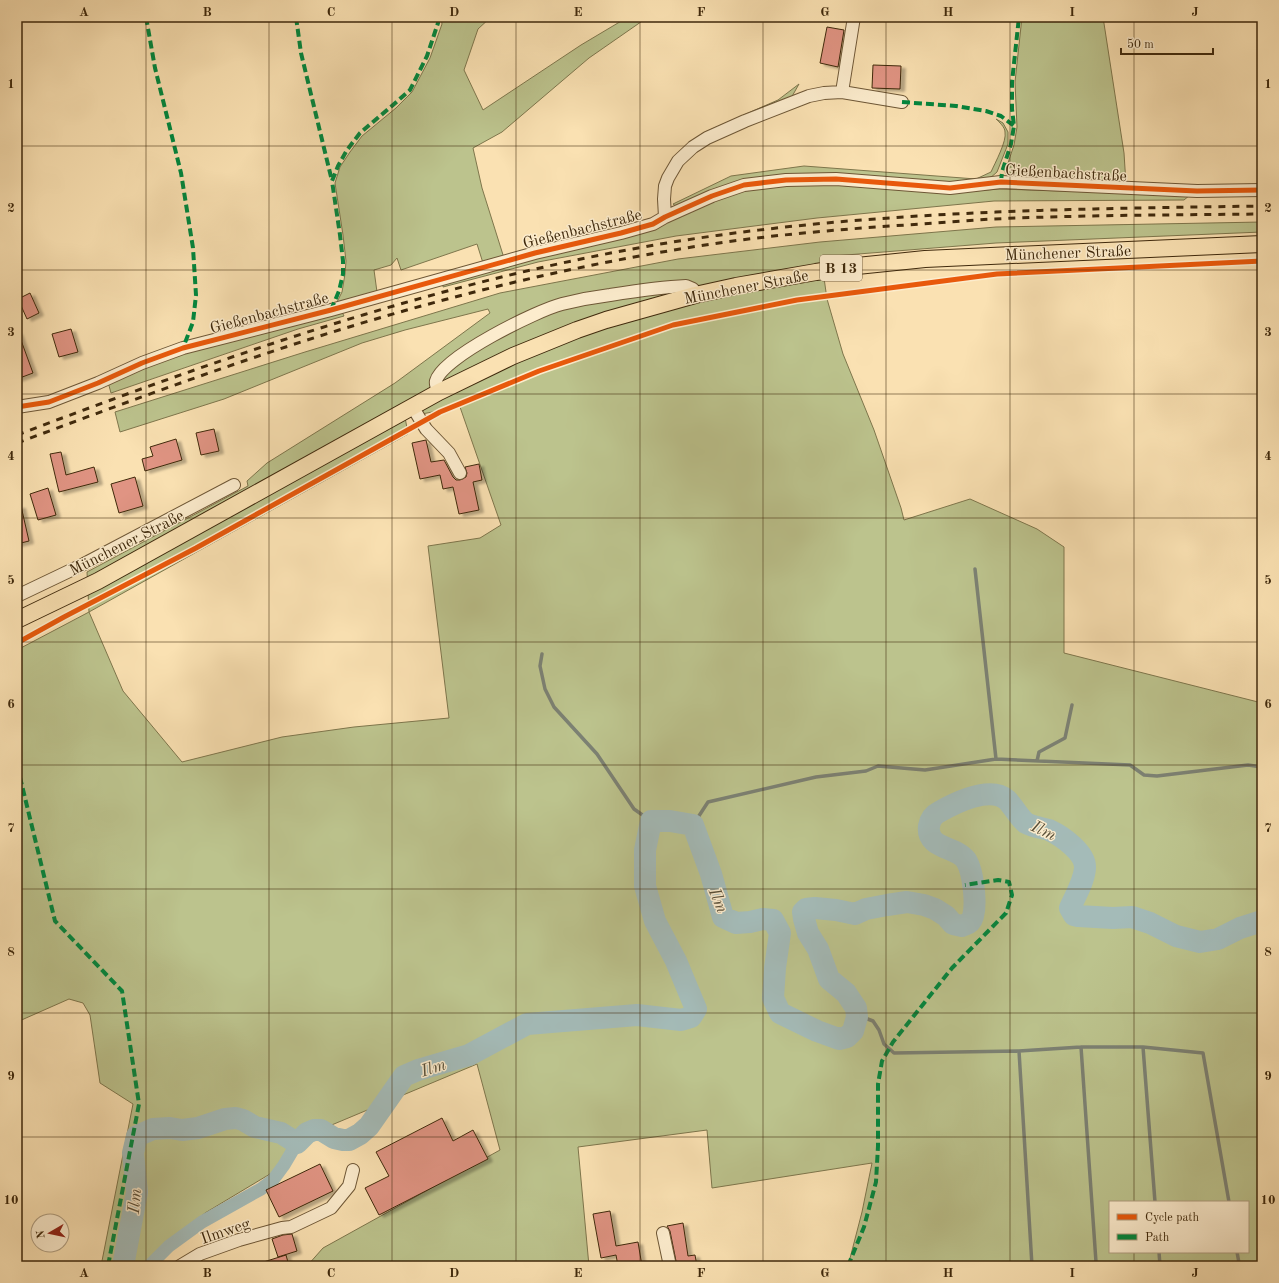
<svg xmlns="http://www.w3.org/2000/svg" width="1279" height="1283" font-family="'Old Standard TT',serif">
<style>
.green{fill:#bcc38d;stroke:#7e764c;fill-rule:evenodd}
.lines{fill:none;stroke-linecap:round;stroke-linejoin:round}
.stream{stroke:#7c8173;stroke-width:3.5}
.canal{stroke:#a4bbb8;stroke-width:13}
.river{stroke:#a4bbb8;stroke-width:22}
.building{fill:#e09483;stroke:#3f290c;filter:url(#shadow)}
.minor-casing{stroke:#6e5736;stroke-width:14}
.major-casing{stroke:#3f290c;stroke-width:18}
.minor{stroke:#fceccd;stroke-width:12}
.major{stroke:#fae1b2;stroke-width:16}
.rail{stroke:#3f290c;stroke-width:3;stroke-dasharray:7 7;stroke-linecap:butt}
.quiet{stroke:#00873e;stroke-width:4;stroke-dasharray:8 4;stroke-linecap:butt}
.cycleway-casing{stroke:#fceccd;stroke-width:8}
.cycleway{stroke:#e8590c;stroke-width:5}
.grid{fill:none;stroke:#3f290c;stroke-width:1;stroke-opacity:0.55}
.labels{text-anchor:middle;stroke-width:3;stroke-linejoin:round;paint-order:stroke}
.shield{fill:#fceccd;stroke:#786446;stroke-width:1}
.shield-label{font-size:15px;font-weight:bold;fill:#3f290c}
.street-label{font-size:16px;fill:#3f290c;stroke:#fceccd}
.water-label{font-size:17px;font-style:italic;fill:#584e37;stroke:#fceccd}
.neatline{fill:none;stroke:#3f290c;stroke-width:1.5}
.grid-label{font-size:13px;text-anchor:middle;font-weight:bold;fill:#3f290c}
</style>
<defs>
<filter id="shadow"><feDropShadow dx="4.5" dy="2.5" stdDeviation="1" flood-color="#0004"/></filter>
</defs>
<rect width="100%" height="100%" fill="#fae1b2"/>
<filter id="stains"><feTurbulence type="fractalNoise" baseFrequency=".005" numOctaves="4"/><feColorMatrix values="0 0 0 0 .2 0 0 0 0 .09 0 0 0 0 .02 0 0 0 .5 -.17"/></filter>
<radialGradient id="worn" r=".72"><stop offset=".6" stop-color="#630" stop-opacity="0"/><stop offset="1" stop-color="#630" stop-opacity=".3"/></radialGradient>
<!-- green -->
<path class="green" d="M441,17H491L478,29L464,70L483,110L581,45L628,17H648L589,58L502,132L473,148L482,188L504,258L483,263L477,244L401,270L397,258L391,265L374,270L377,292L336,304L342,292L345,274L346,261L343,235L335,183L340,167L350,152L362,136L396,108L412,92L430,58L442,24Z
M1022,17H1103L1124,153L1126,184L1010,179L1005,172L1014,145L1017,127L1015,82Z
M799,84L790,100L744,119L674,157L688,143L705,132L778,100Z
M996,119L1003,123L1008,132V144L997,172L989,179L950,185L786,175L677,207L673,204L731,176L804,166L976,179L991,172C995,163 1007,141 1005,132C1005,127 999,122 996,119Z
M786,185H836L949,193L999,189L1190,195L1184,200L994,201L817,218L676,236L538,262L443,287V282L714,199L745,190Z
M1262,222V232L996,243L821,257L827,299L843,354L874,430L901,508L904,520L970,499L1037,529L1064,547V653L1262,703V1266H848L862,1212L872,1163L712,1188L707,1130L578,1147L589,1266H307L323,1248L500,1150L477,1064L303,1137L280,1168L205,1213L145,1266H101L133,1104L100,1083L90,1015L83,1003L69,999L17,1022V650L89,612L87,572L248,486L247,481L267,463L395,383L490,313L488,309L405,330L362,343L224,399L120,432L115,412L305,352L500,293L678,259L820,242L996,227ZM460,407L501,525L480,538L428,546L449,718L354,727L282,737L182,762L123,691L89,612L408,434L405,417ZM1110,1202H1248V1252H1110Z
M342,312L344,316L298,329L111,393L108,382L191,350Z"/>
<g class="lines">
<!-- stream -->
<path class="stream" d="M975,569L996,759
M542,654L540,666L545,689L554,707L597,754L634,809L651,821
M1037,761L1039,752L1065,738L1072,705
M693,825L708,802L816,777L866,771L878,766L925,770L996,759L1130,765L1144,775L1157,776L1248,765L1262,767
M857,1017L865,1018L873,1021L879,1030L884,1044L894,1053L1019,1051L1081,1047H1143L1203,1053L1229,1202
M1081,1047L1096,1262
M1143,1047L1155,1202
M1019,1051L1032,1266
M1159,1252L1160,1266
M1237,1252L1239,1263"/>
<!-- canal -->
<path class="canal" d="M149,1266L169,1246L202,1222L261,1189L273,1180L284,1165L297,1143"/>
<!-- river -->
<path class="river" d="M123,1266L137,1192L133,1153L137,1136L153,1129L170,1128L182,1130L198,1128L225,1119L236,1118L243,1120L255,1127L281,1133L297,1143L307,1133L314,1130H321L334,1138L343,1140H349L360,1134L369,1126L404,1076L418,1070L469,1055L527,1024L637,1015L681,1020L691,1017L696,1009L676,961L655,921L645,886V850L651,821H670L693,825L711,874L723,917L736,923L750,922L763,919L773,920L780,933L775,968L773,998L780,1013L817,1031L839,1039L847,1037L853,1031L857,1017L856,1008L846,993L829,979L818,949L808,933L804,919L803,912L806,909L815,908L836,910L855,914L866,909L887,905L907,902L924,905L935,909L946,916L953,924L962,926C964,925 968,924 970,922C979,912 973,871 966,860C956,846 926,849 929,826C930,820 933,815 939,812C955,803 990,785 1007,800C1013,806 1020,819 1026,823C1033,827 1042,828 1049,830C1062,836 1086,853 1085,868C1084,882 1075,896 1070,908L1074,915L1078,916L1113,918L1132,917L1150,923L1176,936L1200,942L1218,939L1240,928L1262,921"/>
</g>
<!-- building -->
<path class="building" d="M827,27L844,30L838,67L820,63Z
M873,65L901,66L900,89L872,88Z
M30,293L39,313L27,319L18,299Z
M71,329L78,352L59,357L52,334Z
M17,332H18L33,373L17,379Z
M214,429L219,451L201,455L196,433Z
M176,439L182,460L145,471L142,459L153,456L150,447Z
M426,440L431,462L444,460L453,477L456,480H460L466,477L467,473L465,467L479,464L482,480L473,482L479,510L459,514L453,487L443,489L440,475L420,479L412,443Z
M61,452L66,475L94,467L98,482L59,492L50,454Z
M135,477L143,506L119,513L111,484Z
M48,488L56,515L38,520L30,494Z
M17,506H21L29,541L17,544Z
M442,1118L453,1141L473,1130L488,1159L379,1215L365,1188L389,1176L376,1152Z
M320,1164L333,1191L279,1217L266,1190Z
M610,1211L616,1246L638,1242L642,1266H618L616,1255L601,1258L593,1214Z
M683,1223L688,1256L695,1255L697,1266H677L670,1231L667,1226Z
M292,1234L297,1251L278,1257L272,1239L283,1235Z
M286,1255L289,1266H257V1264Z"/>
<g class="lines">
<!-- minor casing -->
<g class="minor-casing">
<path id="minor" d="M842,92L854,17
M665,217L664,199L665,186L668,178L678,161L693,147L707,138L745,121L809,96L824,93L842,92L902,102
M439,392C437,388 435,385 436,381C442,357 538,310 562,304C578,300 594,297 610,295C635,291 661,287 686,286L693,289L695,295
M412,406L426,429L449,453L460,473
M17,407L49,402L98,383L142,363L183,348L331,310L535,253L621,233L653,224L665,217L712,196L744,185L786,180L836,179L950,188L1001,182L1197,191L1262,190
M17,596L84,564L234,485
M663,1233L670,1266
M180,1266L200,1254L239,1240L282,1228L291,1227L331,1208L349,1186L353,1170"/>
</g>
<!-- major casing -->
<g class="major-casing">
<path id="major" d="M17,620L98,581L439,392L513,356L577,330L606,320L695,295L736,286L816,272L857,266L925,259L1262,244"/>
</g>
<!-- minor -->
<use href="#minor" class="minor"/>
<!-- major -->
<use href="#major" class="major"/>
<!-- rail -->
<path class="rail" d="M17,435C223,357 431,284 649,246C851,211 1057,209 1262,206
M17,443C111,408 205,373 301,342C425,302 552,270 680,249C750,237 820,231 890,226C925,224 959,221 993,219C1082,215 1172,215 1262,214"/>
<!-- quiet -->
<path class="quiet" d="M146,17L155,68L181,173L193,248L196,295L193,322L183,348
M296,17L301,53L332,181
M902,102L956,106L986,111L1001,116L1014,126
M1001,182L1002,172L1011,144L1014,126L1012,109V82L1019,17
M331,310L339,291L343,274V261L340,235L332,181L338,166L347,150L360,133L393,105L410,90L427,56L438,23V17
M17,765L55,921L122,991L139,1104L108,1266
M848,1266L864,1227L876,1182L878,1146V1084L882,1061L893,1042L952,968L1006,913L1012,895L1009,882L998,880L965,885"/>
<!-- cycleway casing -->
<g class="cycleway-casing">
<path id="cycleway" d="M17,407L49,402L98,383L142,363L183,348L331,310L535,253L621,233L653,224L665,217L712,196L744,185L786,180L836,179L950,188L1001,182L1197,191L1262,190
M17,643L64,617L196,548L440,412L539,371L673,325L797,300L997,274L1262,261"/>
</g>
<!-- cycleway -->
<use href="#cycleway" class="cycleway"/>
</g>
<!-- grid -->
<path class="grid" d="M146,17V1266M269,17V1266M392,17V1266M516,17V1266M640,17V1266M763,17V1266M886,17V1266M1010,17V1266M1134,17V1202M17,146H1262M17,270H1262M17,394H1262M17,518H1262M17,642H1262M17,765H1262M17,889H1262M17,1013H1262M17,1137H1262M1134,1252V1266"/>
<g class="labels">
<!-- shield labels -->
<rect class="shield" x="820" y="255" width="42" height="26" rx="3"/>
<g class="shield-label">
<text x="841" y="273">B 13</text>
</g>
<!-- street labels -->
<g class="street-label">
<text transform="translate(1066 172) rotate(3)" y="6">Gießenbachstraße</text>
<text transform="translate(582 228) rotate(-14)" y="6">Gießenbachstraße</text>
<text transform="translate(1068 252) rotate(-2)" y="6">Münchener Straße</text>
<text transform="translate(746 286) rotate(-11)" y="6">Münchener Straße</text>
<text transform="translate(269 312) rotate(-15)" y="6">Gießenbachstraße</text>
<text transform="translate(126 542) rotate(-27)" y="6">Münchener Straße</text>
<text transform="translate(225 1230) rotate(-19)" y="6">Ilmweg</text>
</g>
<!-- water labels -->
<g class="water-label">
<text transform="translate(1044 830) rotate(25)" y="6">Ilm</text>
<text transform="translate(719 900) rotate(67)" y="6">Ilm</text>
<text transform="translate(433 1067) rotate(-18)" y="6">Ilm</text>
<text transform="translate(134 1201) rotate(-84)" y="6">Ilm</text>
</g>
</g>
<!-- margin -->
<rect width="1279" height="1283" fill="none" stroke="#fae1b2" stroke-width="44"/>
<!-- legend -->
<rect x="1109" y="1201" width="140" height="52" fill="#fceccd" stroke="#b09e80"/>
<rect x="1117" y="1214" width="20" height="6" fill="#e8590c" stroke="#b09e80"/>
<text x="1145" y="1221" font-size="12" fill="#3f290c">Cycle path</text>
<rect x="1117" y="1234" width="20" height="6" fill="#00873e" stroke="#b09e80"/>
<text x="1145" y="1241" font-size="12" fill="#3f290c">Path</text>
<!-- north arrow -->
<g transform="translate(50 1233) rotate(261)"><circle r="19" fill="#fceccd" stroke="#b09e80"/>
<path d="M0-3L7 15L0 10L-7 15Z" fill="#8f2418"/>
<text y="-6" font-size="11" font-weight="bold" text-anchor="middle" fill="#3f290c">N</text>
</g>
<!-- scale -->
<path d="M1121 48v6h92v-6" fill="none" stroke="#3f290c" stroke-width="2"/>
<text x="1127" y="48" font-size="12" fill="#3f290c" stroke="#fceccd" stroke-width="3" paint-order="stroke">50 m</text>
<rect x="22" y="22" width="1235" height="1239" class="neatline"/>
<g class="grid-label">
<text x="84" y="16">A</text>
<text x="207" y="16">B</text>
<text x="331" y="16">C</text>
<text x="454" y="16">D</text>
<text x="578" y="16">E</text>
<text x="701" y="16">F</text>
<text x="825" y="16">G</text>
<text x="948" y="16">H</text>
<text x="1072" y="16">I</text>
<text x="1195" y="16">J</text>
<text x="11" y="88">1</text>
<text x="1268" y="88">1</text>
<text x="11" y="212">2</text>
<text x="1268" y="212">2</text>
<text x="11" y="336">3</text>
<text x="1268" y="336">3</text>
<text x="11" y="460">4</text>
<text x="1268" y="460">4</text>
<text x="11" y="584">5</text>
<text x="1268" y="584">5</text>
<text x="11" y="708">6</text>
<text x="1268" y="708">6</text>
<text x="11" y="832">7</text>
<text x="1268" y="832">7</text>
<text x="11" y="956">8</text>
<text x="1268" y="956">8</text>
<text x="11" y="1080">9</text>
<text x="1268" y="1080">9</text>
<text x="11" y="1204">10</text>
<text x="1268" y="1204">10</text>
<text x="84" y="1277">A</text>
<text x="207" y="1277">B</text>
<text x="331" y="1277">C</text>
<text x="454" y="1277">D</text>
<text x="578" y="1277">E</text>
<text x="701" y="1277">F</text>
<text x="825" y="1277">G</text>
<text x="948" y="1277">H</text>
<text x="1072" y="1277">I</text>
<text x="1195" y="1277">J</text>
</g>
<rect width="100%" height="100%" filter="url(#stains)"/>
<rect width="100%" height="100%" fill="url(#worn)"/>
</svg>
